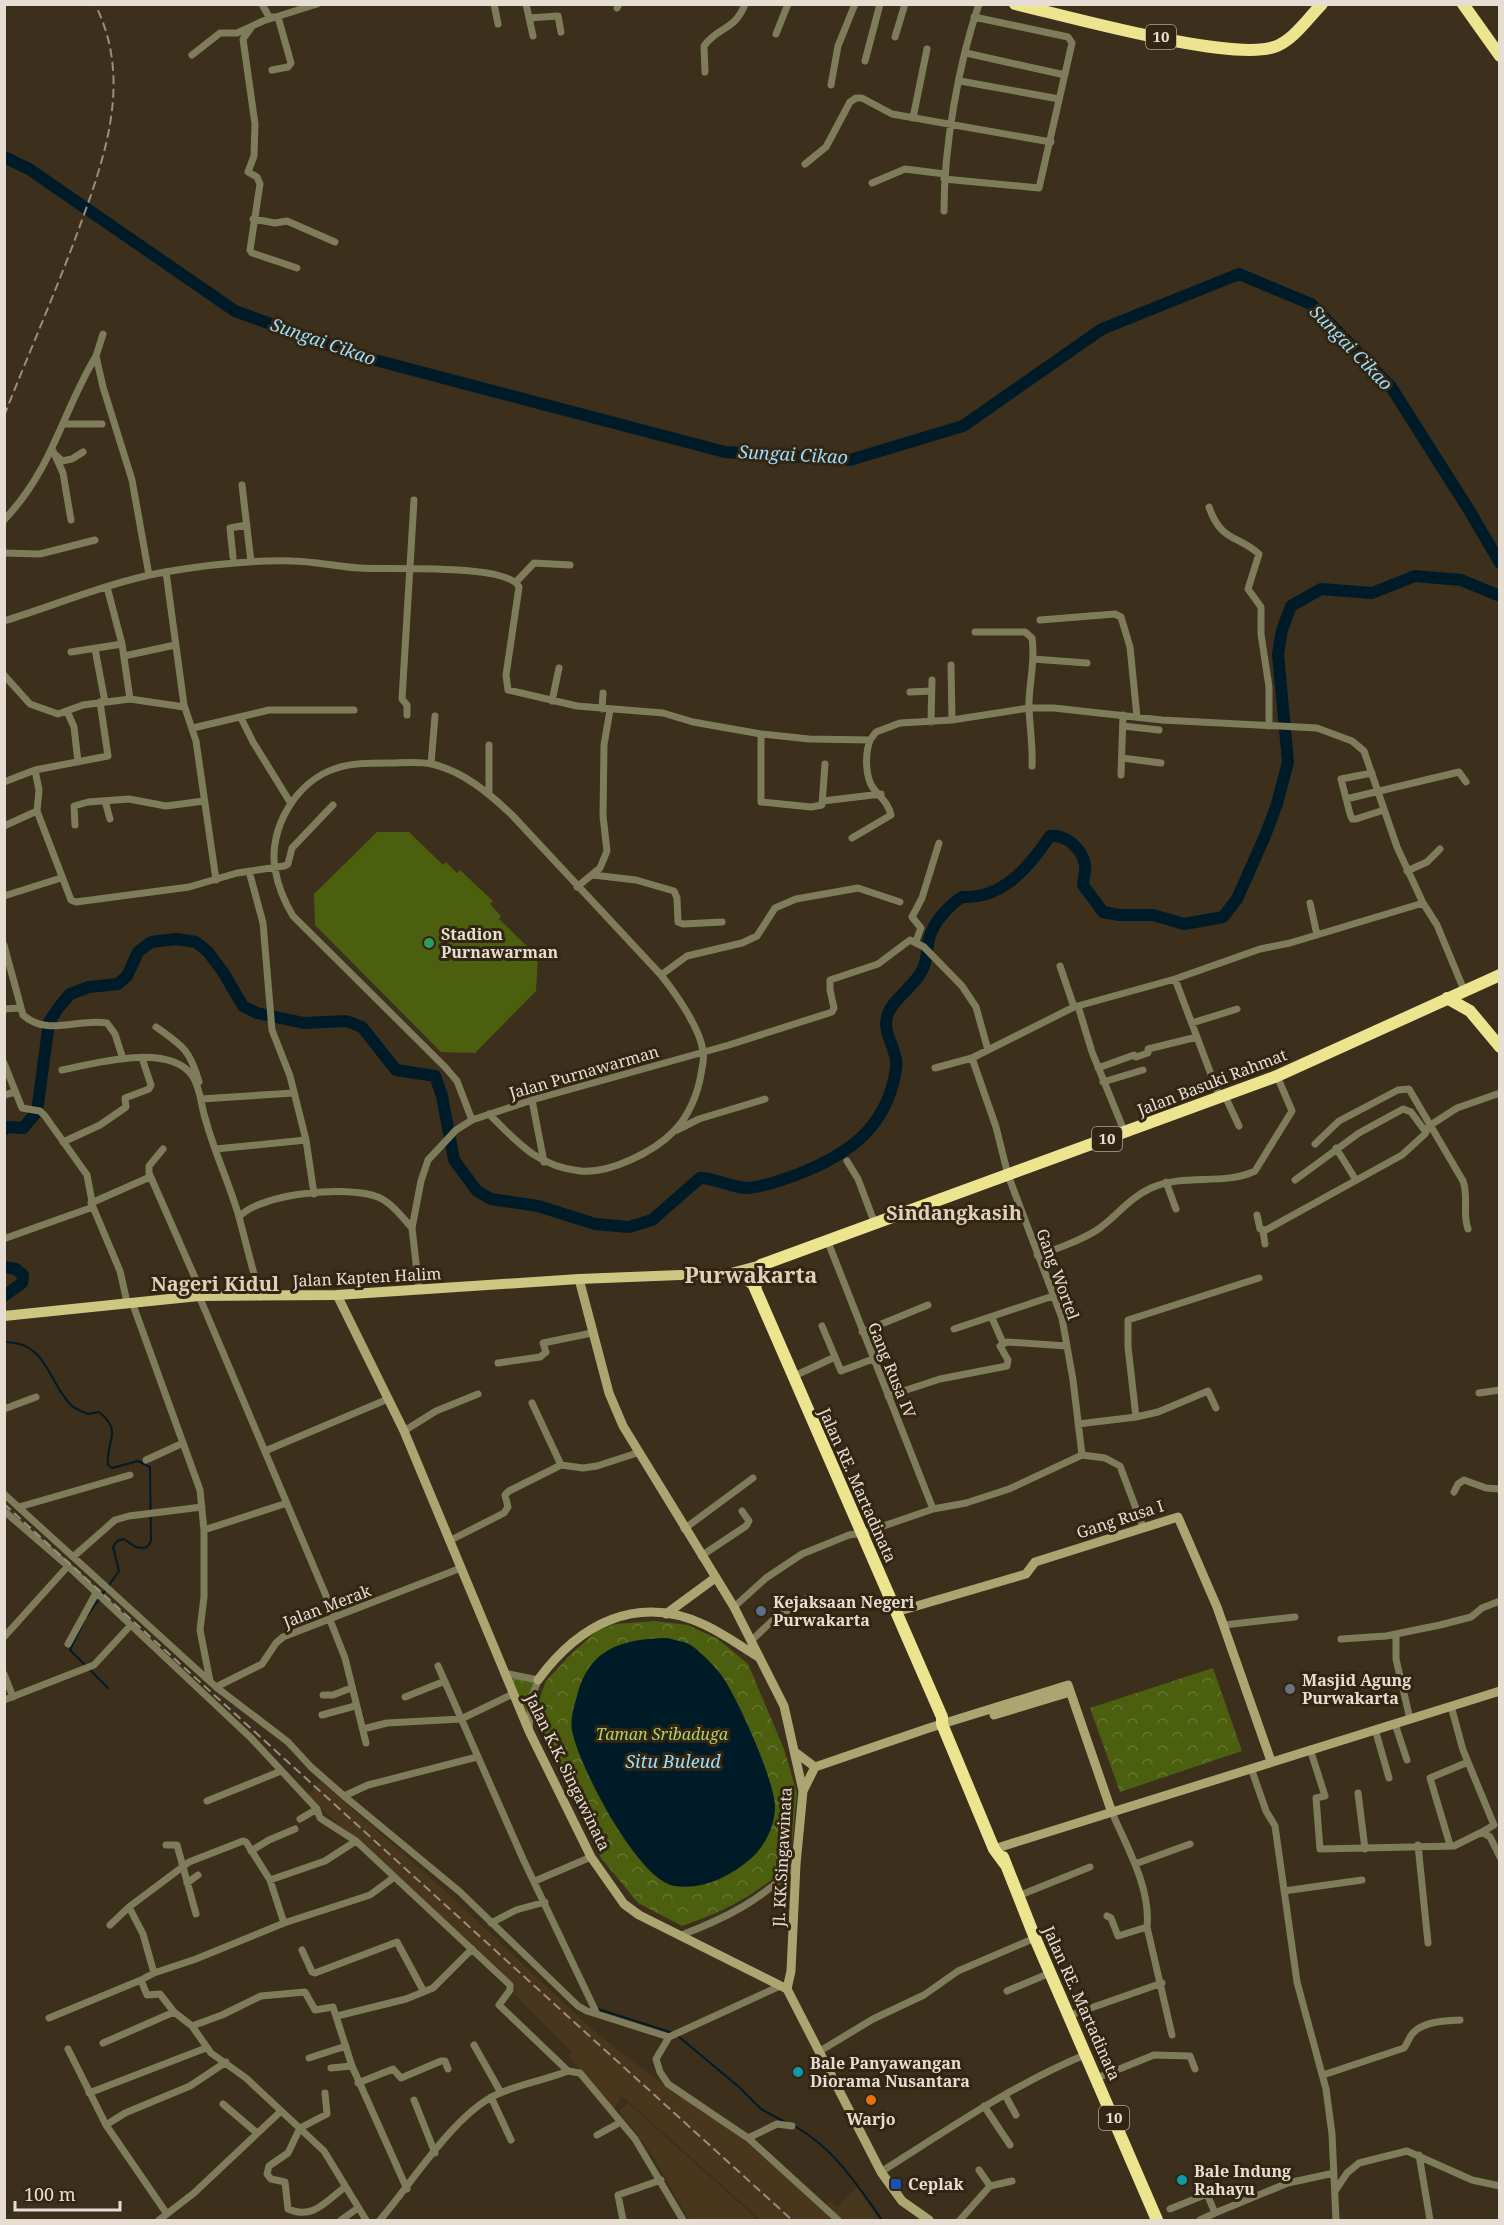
<svg xmlns="http://www.w3.org/2000/svg" width="1504" height="2225" font-family="'Noto Serif',serif">
<style>
.built{fill:#48361d}
.grass{fill:#4b5f0f}
.park{fill:url(#park-crowns)}
.water{fill:#001b28}
.lines{fill:none;stroke-linecap:round;stroke-linejoin:round}
.stream{stroke:#001b28;stroke-width:2}
.river{stroke:#001b28;stroke-width:12}
.street{stroke:#7f7c5b;stroke-width:7}
.secondary{stroke:#aba671;stroke-width:9}
.primary{stroke:#cdc781;stroke-width:10}
.highway{stroke:#ece48f;stroke-width:12}
.rail{stroke:#998e80;stroke-width:2;stroke-dasharray:9 4.5;stroke-linecap:butt}
.leisure-dot{fill:#2e9e5b;stroke:#322512;stroke-width:2}
.service-dot{fill:#5c6f8a;stroke:#322512;stroke-width:2}
.worship-dot{fill:#6b7280;stroke:#322512;stroke-width:2}
.culture-dot{fill:#0f9aa8;stroke:#322512;stroke-width:2}
.food-dot{fill:#e8710a;stroke:#322512;stroke-width:2}
.transit-dot{fill:#1a4fb4;stroke:#322512;stroke-width:2}
.labels{text-anchor:middle;stroke-width:6;stroke-linejoin:round;paint-order:stroke}
.shield{fill:#322512;stroke:#b1a699;stroke-width:1.5}
.shield-label{font-size:15px;font-weight:bold;fill:#e7ded3}
.poi-label{font-size:16px;font-weight:bold;fill:#e7ded3;stroke:#322512;text-anchor:start}
.street-label{font-size:16px;fill:#e7ded3;stroke:#322512}
.park-label{font-size:16px;font-style:italic;fill:#b1d169;stroke:#322512}
.water-label{font-size:18px;font-style:italic;fill:#9addfe;stroke:#322512}
.quarter-label{font-size:20px;font-weight:bold;fill:#e1d0b9;stroke:#322512}
.district-label{font-size:22px;font-weight:bold;fill:#e1d0b9;stroke:#322512}
</style>
<defs>
<pattern id="park-crowns" width="20" height="18" patternUnits="userSpaceOnUse" patternTransform="scale(1.5)"><rect width="20" height="18" fill="#4b5f0f"/><path d="M2 6a3 3 0 1 1 6 0M12 15a3 3 0 1 1 6 0" fill="none" stroke="#657631"/></pattern>
</defs>
<rect width="100%" height="100%" fill="#3c2f1c"/>
<!-- built -->
<path class="built" d="M321,1781L443,1889L594,2031L670,2090L730,2127L822,2210L830,2201L837,2207L857,2187L879,2220H761L622,2096L613,2109L569,2056L572,2052L513,1993L515,1989L503,1973L307,1796Z
M628,2103L748,2211L759,2220H689L651,2153L619,2111Z"/>
<!-- grass -->
<path class="grass" d="M377,832H409L443,865L446,862L457,873L460,870L493,901L490,904L501,916L499,919L538,957L536,991L475,1053L441,1052L315,925L314,894Z"/>
<!-- park -->
<path class="park" d="M655,1621L688,1625L718,1639L748,1664L784,1749L797,1793L790,1865C751,1897 730,1909 682,1926L638,1903L601,1858L540,1728L538,1702L546,1681L571,1654L597,1631L615,1624Z
M1213,1668L1242,1751L1120,1792L1090,1708Z
M506,1677L534,1682L528,1704V1727Z"/>
<!-- water -->
<path class="water" d="M667,1638C674,1640 682,1641 689,1644C699,1650 718,1669 724,1679C739,1702 776,1783 775,1809C774,1828 764,1848 749,1860C729,1877 702,1890 675,1886C638,1881 579,1766 572,1731C570,1720 574,1706 577,1696C589,1648 622,1639 667,1638Z"/>
<g class="lines">
<!-- stream -->
<path class="stream" d="M4,1342C48,1342 47,1381 71,1405C76,1410 82,1411 88,1414L99,1412C124,1432 105,1441 108,1465L112,1468L138,1461L150,1467L151,1541L147,1547C136,1550 133,1545 124,1539L117,1541L113,1547L119,1571L87,1616
M84,1621L70,1650L108,1688
M598,2009L673,2033
M678,2036L739,2087L761,2109L785,2122
M793,2125C834,2148 856,2183 882,2220"/>
<!-- river -->
<path class="river" d="M4,157L29,169L235,311L356,355L725,452L850,460L963,426L1102,329L1239,274L1311,304L1391,387L1469,510L1500,563
M4,1130L7,1127L23,1128L37,1112L49,1022L59,1007L70,994L89,987L118,984L127,976L138,952L151,942L176,939L196,942L208,952L223,972L243,1006L257,1013L304,1023L346,1021L362,1027L396,1070L435,1076L442,1096L454,1160L477,1191L491,1199L538,1206L595,1224L629,1227L652,1220L700,1178C717,1178 731,1188 748,1188C763,1187 782,1180 796,1175C848,1155 887,1128 896,1069C899,1051 882,1034 887,1017C891,999 917,986 924,966C927,958 927,948 929,939C933,923 948,906 962,897C1003,899 1029,867 1050,836C1066,834 1083,850 1085,865C1086,871 1083,880 1083,885L1103,912L1119,915H1153L1184,924L1223,917L1237,899L1265,836L1277,804L1288,762L1278,654L1282,630L1291,606L1321,589L1372,593L1415,576L1461,580L1500,596
M4,1267L16,1269L23,1275L22,1283L4,1296"/>
<!-- street -->
<path class="street" d="M262,4L269,17H278L291,63L288,67L272,70
M494,4L498,24
M526,4L533,36
M617,8L619,4
M529,18L558,16L561,32
M251,28L243,39L255,124L254,156L248,172L257,177L260,184L250,250L252,253L297,268
M776,34L788,4
M895,37L905,4
M966,53L1065,75
M192,55L220,33H237L263,21L317,4
M865,61L880,4
M705,72L704,46C718,26 735,31 745,4
M960,81L1059,99
M831,85L838,46L855,4
M913,118L927,49
M805,164L826,147L850,102L856,98H862L892,114L1051,142
M944,179L1039,188L1072,43L1068,37L974,17
M872,183L905,169L945,174
M944,211C944,147 958,65 979,4
M253,219L275,223L287,221L335,242
M103,334L96,356L103,387L132,480L149,575
M64,424H102
M53,451L63,473L71,520
M57,456L62,461L72,459L83,452
M242,485L251,562
M1209,507C1221,542 1238,535 1259,554L1248,589L1261,607V634L1269,687V726
M4,520C53,469 62,412 96,356
M4,553L40,554L95,540
M233,557L230,528L247,525
M166,572L184,705L196,741L216,880
M516,582L534,563L570,565
M107,587L122,644L130,699
M1040,620L1115,614L1121,617L1130,647L1137,717
M4,621C56,605 113,581 165,572C206,565 250,560 292,561C314,561 337,567 360,568C386,570 508,563 519,587L506,675L508,690L577,706L663,713L693,722L761,734L809,739L870,740L876,732L900,723L952,720L1029,708H1054L1162,720L1317,728L1352,741L1364,751L1397,847L1423,903
M975,632H1025L1032,638C1036,662 1028,686 1029,709C1030,729 1033,747 1032,766
M95,649L105,702
M71,652L122,644
M124,656L175,645
M1033,659L1087,663
M951,665L952,720
M4,675L30,704L58,714L83,705L130,699L184,707
M910,692L931,691
M552,701L559,668
M602,709L603,693
M67,711L74,727L78,762
M407,715V705L402,699L414,500
M241,718L253,742L290,802
M931,722L932,680
M1123,726L1159,730
M193,728L269,710H354
M761,734V802L811,807L822,805L825,764
M1122,758L1161,763
M431,764L435,716
M35,770L39,790L37,811L71,900L76,902L189,887L237,873L284,866L288,864L292,848L333,805
M1372,773L1341,779L1350,814L1352,819H1356L1384,810
M1121,775L1123,715
M4,782L35,770L108,756L100,702
M489,793V745
M1346,799L1459,772L1466,782
M105,801L110,819
M823,801L881,794
M75,825L74,806L88,802L129,799L166,806L204,801
M4,826L37,811
M852,838L891,815C888,802 880,797 873,788C865,776 865,754 870,740
M249,871L263,923L272,1030L290,1076L306,1140
M1407,871L1427,862L1440,849
M593,875L636,880L674,891L677,898L678,922L683,924L722,922
M577,887L600,868L607,851L603,816L604,745L610,710
M4,896L61,878
M1310,903L1317,935
M916,941L921,928L912,917L922,898L939,843
M4,945L23,1015C48,1037 77,1018 107,1023L115,1034L123,1059
M1060,966L1074,1007
M661,975L687,956L742,943L757,936L775,908L796,899L858,888L900,902
M1175,979L1220,1098
M1078,1006L1092,1052L1125,1133
M4,1009L20,1008
M1192,1023L1237,1009
M156,1027C183,1046 190,1050 199,1082
M4,1063L22,1108L40,1111L45,1116L87,1175L93,1207L120,1271L127,1302
M935,1068L972,1058
M1098,1068L1134,1055L1136,1057L1148,1053V1049L1197,1037
M62,1070C95,1063 171,1042 193,1077C201,1090 201,1107 206,1121C215,1154 230,1185 239,1217
M1103,1082L1143,1070
M4,1095L15,1092
M1225,1096L1239,1126
M201,1099L294,1093
M532,1100L544,1162
M472,1120L457,1081L445,1067L293,916C284,901 278,887 275,869C268,828 297,780 337,768C352,763 370,763 387,763C401,763 418,761 432,764C463,771 490,794 512,815L661,975C676,994 700,1028 703,1051C705,1057 702,1067 701,1074C698,1093 689,1116 674,1131C654,1152 609,1174 580,1171C537,1166 518,1143 489,1114
M677,1130L699,1119L765,1099
M63,1142L100,1125L126,1107L125,1098L149,1089L151,1085L142,1058
M1315,1144L1339,1121L1398,1090L1409,1089L1463,1181C1469,1197 1462,1213 1468,1229
M1336,1148L1356,1180
M163,1149L149,1166V1173L203,1296
M216,1149L306,1140L314,1194
M847,1161L858,1179L875,1224
M1295,1180L1359,1133L1403,1109L1411,1112L1425,1131
M1166,1182L1176,1209
M91,1203L150,1177
M1257,1215L1260,1229L1266,1230L1402,1155L1425,1134L1429,1126L1457,1108L1500,1093
M1263,1231L1265,1244
M6,1238L93,1207
M828,1242L933,1509
M1037,1255C1053,1251 1083,1239 1097,1230C1116,1217 1129,1198 1151,1188C1184,1173 1224,1186 1255,1171L1292,1111L1277,1076
M419,1289L412,1228L421,1181L428,1160L456,1130L472,1120L532,1100L729,1045L832,1012L834,1008L830,990V980L878,964L910,940L924,947L962,986L976,1007L988,1050
M199,1296L335,1617
M260,1297L239,1217C260,1193 349,1185 378,1197C392,1203 402,1217 412,1228
M132,1302L200,1490L204,1530V1597L200,1630L210,1681
M992,1318L1003,1343
M822,1326L841,1371L873,1359
M954,1329L1053,1296
M862,1332L928,1305
M498,1363L540,1357L546,1352L543,1343L592,1333
M792,1377L835,1357
M1479,1393L1500,1390
M888,1396L940,1379L1007,1366L1008,1360L1000,1346L1007,1342L1067,1346
M532,1403L561,1465
M4,1409L36,1397
M1136,1417L1158,1412L1208,1391L1216,1408
M1078,1424L1136,1417L1128,1347V1320L1259,1278
M404,1431L436,1411L478,1394
M265,1451L388,1399
M1082,1455L1073,1380L1062,1318L1008,1175L996,1127L972,1058L1074,1007L1175,979L1260,949L1290,943L1423,903L1437,925L1464,990
M146,1460L183,1443
M1454,1492L1458,1484L1464,1480L1486,1488L1500,1489
M4,1494L216,1687L288,1742L311,1767L344,1796L460,1892L578,2006L587,2011L669,2037
M19,1507L130,1475
M4,1511L68,1566L251,1738L317,1809L320,1818L356,1841L510,1985V1990L499,2005L568,2071L580,2073L635,2139L683,2220
M684,1529L753,1478
M204,1530L287,1503
M449,1541L504,1513L508,1507L505,1495L509,1491L561,1465L583,1468L597,1466L637,1453
M701,1556L746,1526L749,1521L742,1511
M73,1557L115,1520L129,1516L202,1507
M734,1607L766,1578L802,1554L849,1535L863,1533L933,1509L966,1503L1009,1489L1082,1455L1105,1458L1120,1466L1143,1527
M330,1620L345,1658L366,1743
M1224,1625L1295,1617
M1396,1634V1659L1410,1719
M4,1637L68,1566
M1341,1639L1386,1636L1440,1625L1471,1617L1482,1608L1500,1601
M752,1640L773,1620L805,1599
M68,1644L96,1593
M438,1666L523,1859L597,2014
M504,1673L538,1680L532,1697L529,1729
M4,1674L13,1697
M216,1687L262,1664L276,1643L283,1637L461,1568
M323,1695H333L351,1688
M405,1697L445,1681
M4,1700L94,1665L130,1626
M1451,1706L1463,1750L1494,1825L1482,1832
M322,1715L355,1706
M1395,1724L1407,1760
M363,1729L387,1723L461,1719L513,1694
M1375,1729L1389,1778
M1310,1749L1325,1796L1316,1798L1320,1849L1454,1846L1482,1832L1490,1837L1500,1857
M1251,1768L1266,1811L1275,1826L1297,1982L1326,2089L1332,2134L1336,2220
M1358,1793L1365,1849
M344,1796L368,1785L477,1757
M207,1801L281,1771
M1111,1810C1126,1846 1151,1887 1147,1927L1172,2035
M300,1819L317,1809
M166,1845H177L196,1914
M1418,1845L1428,1943
M1450,1845L1430,1778L1468,1762
M251,1851L269,1840L295,1829
M1135,1864L1190,1844
M270,1880L284,1923
M535,1881L591,1857
M187,1883L198,1875
M1284,1891L1362,1880
M1018,1896L1090,1867
M129,1907L189,1862L243,1841L246,1842L270,1880L325,1861L356,1841
M1107,1916L1111,1918L1118,1936L1147,1927
M491,1923L516,1910L545,1902
M110,1925L129,1907L143,1934L154,1973
M679,1936C724,1919 763,1900 796,1864
M302,1950L312,1972L315,1973L397,1942L424,1992
M780,1986L669,2037L656,2059L660,2072L668,2084L748,2138L838,2220
M1007,1991L1050,1973
M337,2016L406,1999L433,1988L472,1949
M1068,2016L1162,1983
M49,2018L141,1980
M192,2026L222,2015L261,1996L305,1992L315,2010L333,2007L352,2066L407,2189
M103,2043L174,2012
M474,2045L501,2093
M68,2049L106,2125L167,2214
M820,2051L873,2019L924,1995L958,1971L1035,1938
M309,2058L346,2046
M331,2068L352,2066
M1323,2075L1404,2048C1408,2043 1409,2036 1414,2032C1425,2021 1446,2021 1460,2020
M1097,2078L1154,2055L1190,2056L1195,2069
M358,2083L393,2069L401,2078L441,2061H445L448,2069
M89,2093L206,2048
M325,2093L327,2114L300,2128L288,2153L269,2166L267,2174L271,2179L285,2182L288,2209C313,2220 325,2202 345,2187
M1005,2095L1016,2115
M491,2097L511,2140
M414,2100L435,2153
M223,2104L257,2133
M984,2106L1010,2145
M106,2125L125,2113L190,2086L226,2062
M597,2135L621,2122
M748,2138L777,2124L792,2126
M1419,2155L1430,2220
M979,2170L990,2186
M881,2172C948,2129 1014,2084 1087,2054
M1335,2191L1347,2173L1359,2163L1407,2151L1472,2180L1500,2186
M1170,2209L1207,2194L1215,2213L1288,2183L1334,2173
M159,2220L194,2193L280,2112
M341,2220L358,2208
M366,2220L324,2151L246,2078L211,2053L192,2026L174,2012L160,1994L147,1995L141,1980L154,1973L196,1959L284,1923L370,1895L393,1878
M380,2220C411,2184 450,2121 490,2098C513,2085 543,2081 568,2071
M623,2220L618,2195L661,2180
M960,2220L990,2186L1012,2181
M1200,2220L1215,2213"/>
<!-- secondary -->
<path class="secondary" d="M579,1279L609,1393L623,1426L734,1607L784,1706L803,1791L796,1864L791,1971L787,1989
M337,1295L404,1431L529,1731L591,1857L624,1904L639,1915L787,1989L881,2172L902,2201L929,2220
M896,1612L1026,1574L1035,1562L1178,1517L1217,1607L1271,1761
M666,1614L715,1578
M538,1680C579,1624 637,1593 705,1625C724,1634 742,1647 760,1658
M994,1715L1070,1692
M795,1752L815,1767
M803,1791L815,1767L929,1728L1068,1685L1111,1810
M994,1849L1500,1691"/>
<!-- primary -->
<path class="primary" d="M731,1273L745,1278L755,1288
M4,1316L199,1296L337,1295L579,1279L731,1273L761,1265"/>
<!-- highway -->
<path class="highway" d="M1015,4C1067,16 1231,62 1274,47C1293,41 1308,18 1322,4
M1463,4L1500,56
M1447,998L1470,1011L1500,1047
M1003,1857L1035,1938L1157,2220
M1005,1864L994,1849L942,1724V1717L755,1288L761,1265L1277,1076L1500,975"/>
<!-- rail -->
<path class="rail" d="M4,416C27,358 52,300 74,242C102,165 135,84 95,4
M4,1504L792,2220"/>
</g>
<!-- markers -->
<circle class="leisure-dot" cx="429" cy="943" r="6"/>
<circle class="service-dot" cx="761" cy="1611" r="6"/>
<circle class="worship-dot" cx="1290" cy="1689" r="6"/>
<g class="culture-dot">
<circle cx="798" cy="2072" r="6"/>
<circle cx="1182" cy="2180" r="6"/>
</g>
<circle class="food-dot" cx="871" cy="2100" r="6"/>
<rect class="transit-dot" x="890" y="2178" width="12" height="12" rx="3"/>
<g class="labels">
<!-- shield labels -->
<g class="shield">
<rect x="1146" y="25" width="30" height="24" rx="4.5"/>
<rect x="1092" y="1127" width="30" height="24" rx="4.5"/>
<rect x="1099" y="2106" width="30" height="24" rx="4.5"/>
</g>
<g class="shield-label">
<text x="1161" y="42">10</text>
<text x="1107" y="1144">10</text>
<text x="1114" y="2123">10</text>
</g>
<!-- poi labels -->
<g class="poi-label">
<text x="441" y="940">Stadion<tspan x="441" dy="18">Purnawarman</tspan></text>
<text x="773" y="1608">Kejaksaan Negeri<tspan x="773" dy="18">Purwakarta</tspan></text>
<text x="1302" y="1686">Masjid Agung<tspan x="1302" dy="18">Purwakarta</tspan></text>
<text x="810" y="2069">Bale Panyawangan<tspan x="810" dy="18">Diorama Nusantara</tspan></text>
<text x="871" y="2125" text-anchor="middle">Warjo</text>
<text x="1194" y="2177">Bale Indung<tspan x="1194" dy="18">Rahayu</tspan></text>
<text x="908" y="2190">Ceplak</text>
</g>
<!-- street labels -->
<g class="street-label">
<text transform="translate(584 1072) rotate(-16)" y="6">Jalan Purnawarman</text>
<text transform="translate(1212 1082) rotate(-21)" y="6">Jalan Basuki Rahmat</text>
<text transform="translate(1058 1274) rotate(70)" y="6">Gang Wortel</text>
<text transform="translate(367 1277) rotate(-3)" y="6">Jalan Kapten Halim</text>
<text transform="translate(892 1370) rotate(68)" y="6">Gang Rusa IV</text>
<text transform="translate(858 1485) rotate(66)" y="6">Jalan RE. Martadinata</text>
<text transform="translate(1120 1519) rotate(-18)" y="6">Gang Rusa I</text>
<text transform="translate(327 1606) rotate(-21)" y="6">Jalan Merak</text>
<text transform="translate(568 1772) rotate(64)" y="6">Jalan K.K. Singawinata</text>
<text transform="translate(782 1857) rotate(-87)" y="6">Jl. KK.Singawinata</text>
<text transform="translate(1082 2003) rotate(66)" y="6">Jalan RE. Martadinata</text>
</g>
<!-- park labels -->
<g class="park-label">
<text x="662" y="1740">Taman Sribaduga</text>
</g>
<!-- water labels -->
<g class="water-label">
<text transform="translate(323 342) rotate(19)" y="6">Sungai Cikao</text>
<text transform="translate(1351 348) rotate(46)" y="6">Sungai Cikao</text>
<text transform="translate(793 455) rotate(3)" y="6">Sungai Cikao</text>
<text x="673" y="1768">Situ Buleud</text>
</g>
<!-- quarter labels -->
<g class="quarter-label">
<text x="954" y="1220">Sindangkasih</text>
<text x="215" y="1291">Nageri Kidul</text>
</g>
<!-- district labels -->
<g class="district-label">
<text x="751" y="1283">Purwakarta</text>
</g>
</g>
<!-- border -->
<rect width="1504" height="2225" fill="none" stroke="#e7ded3" stroke-width="12"/>
<!-- scale -->
<path d="M15 2201v9h105v-9" fill="none" stroke="#e7ded3" stroke-width="3"/>
<text x="24" y="2201" font-size="18" fill="#e7ded3" stroke="#322512" stroke-width="4.5" paint-order="stroke">100 m</text>
</svg>
